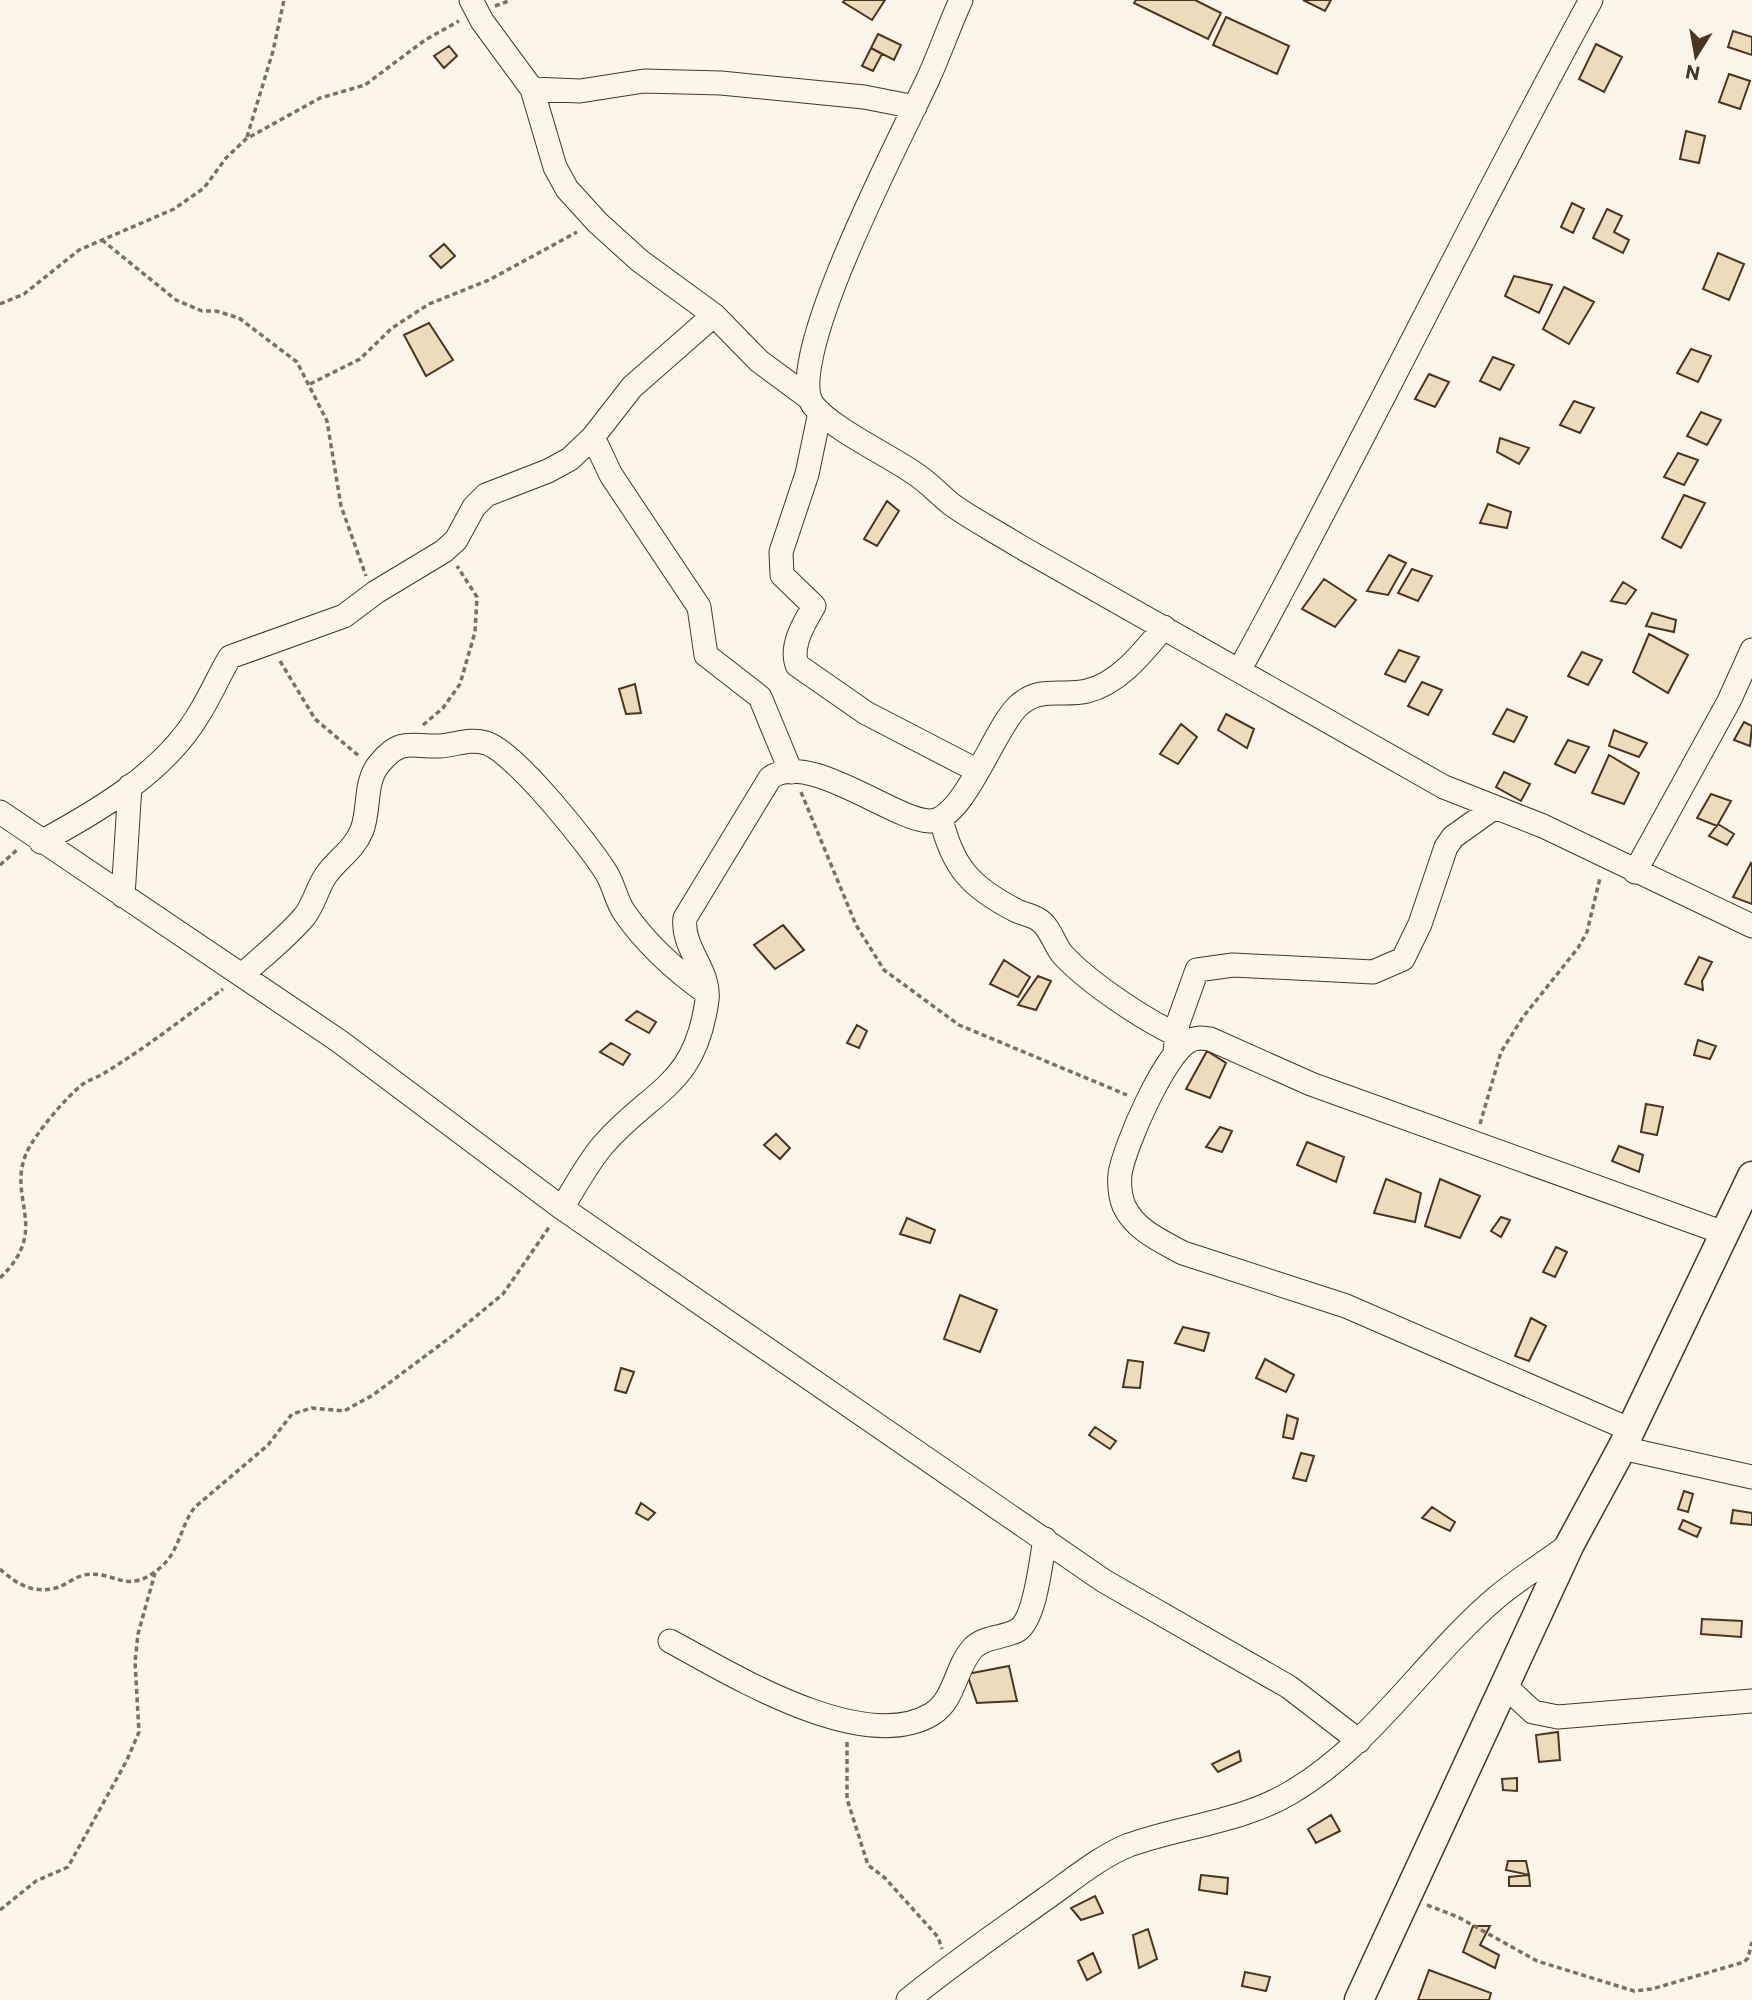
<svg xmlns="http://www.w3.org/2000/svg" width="1752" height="2000" font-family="Commissioner,sans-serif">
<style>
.building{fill:#ecdcbc;stroke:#4a3520;stroke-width:2}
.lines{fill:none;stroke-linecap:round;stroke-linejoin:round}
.minor-casing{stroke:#4a3520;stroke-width:25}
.major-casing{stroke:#4a3520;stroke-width:31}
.path{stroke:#7f6f5c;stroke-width:3.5;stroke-dasharray:5 3.5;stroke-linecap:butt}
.minor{stroke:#fbf6e9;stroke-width:23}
.major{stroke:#fbf6e9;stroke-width:28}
</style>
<rect width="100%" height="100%" fill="#fbf6e9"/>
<!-- building -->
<path class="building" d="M845,0H885L872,20L843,2Z
M1136,0H1195L1221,13L1208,39L1134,3Z
M1303,0H1331L1325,11Z
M1226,17L1289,46L1277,74L1213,45Z
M1733,31L1752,37V55L1728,47Z
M878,34L901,45L894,60L871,48Z
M1596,44L1622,57L1604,92L1579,79Z
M449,46L457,56L444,68L434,56Z
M871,48L882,54L873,71L862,66Z
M1729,74L1750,81L1740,109L1719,102Z
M1686,131L1705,136L1699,163L1680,159Z
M1572,203L1584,209L1573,233L1561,227Z
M1607,209L1622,216L1614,232L1629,240L1623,253L1593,238Z
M444,244L455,256L441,268L430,256Z
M1718,253L1744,264L1729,300L1703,289Z
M1514,276L1552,285L1539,313L1505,296Z
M1564,287L1594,302L1569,344L1543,329Z
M429,323L453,360L426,376L404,335Z
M1691,349L1711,356L1698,382L1677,373Z
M1493,357L1514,365L1500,390L1480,381Z
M1429,374L1449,382L1435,407L1415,399Z
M1574,401L1594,408L1580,433L1560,425Z
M1701,412L1721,420L1707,445L1687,436Z
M1500,438L1529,448L1519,464L1497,452Z
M1678,453L1698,460L1684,485L1664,477Z
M1684,495L1705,503L1681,548L1662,538Z
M887,501L899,511L877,546L864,539Z
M1488,504L1511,512L1507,528L1480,523Z
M1389,555L1406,563L1388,595L1367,591Z
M1412,569L1432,576L1418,601L1398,593Z
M1324,579L1356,600L1335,627L1302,609Z
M1623,582L1636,590L1626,604L1611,601Z
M1652,613L1676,620L1674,632L1646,626Z
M1649,634L1688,655L1668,693L1633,672Z
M1399,650L1419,657L1405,682L1385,674Z
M1582,652L1602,660L1588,685L1568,676Z
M1422,682L1442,690L1428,715L1408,706Z
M635,684L641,713L626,714L619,689Z
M1507,709L1527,717L1514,742L1493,734Z
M1226,714L1254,729L1247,748L1218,730Z
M1744,722L1752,726L1750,746L1734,740Z
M1181,724L1197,737L1178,764L1160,754Z
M1614,730L1647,743L1639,757L1609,746Z
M1568,740L1589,747L1575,773L1555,764Z
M1609,755L1639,773L1624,804L1592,793Z
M1504,772L1530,784L1521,801L1496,787Z
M1711,794L1731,801L1717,826L1697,818Z
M1718,824L1734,834L1727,845L1709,836Z
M1751,863L1752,864V904L1733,897Z
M783,925L804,950L775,969L754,945Z
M1699,957L1712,962L1702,981L1703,990L1685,984Z
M1004,960L1030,977L1018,997L990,984Z
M1038,976L1051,981L1036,1010L1018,1005Z
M637,1011L656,1022L649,1033L626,1020Z
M857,1025L867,1031L859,1048L847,1043Z
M1698,1040L1716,1046L1710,1059L1694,1055Z
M611,1043L630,1054L623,1065L600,1052Z
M1207,1051L1226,1063L1210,1098L1186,1089Z
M1646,1104L1663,1107L1657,1135L1641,1132Z
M1220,1127L1232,1131L1222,1152L1206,1147Z
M776,1134L790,1148L780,1159L764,1145Z
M1307,1142L1344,1157L1336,1182L1297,1165Z
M1619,1146L1643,1155L1639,1172L1612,1161Z
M1386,1179L1421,1193L1415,1222L1374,1213Z
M1440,1179L1480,1196L1460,1238L1425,1226Z
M1501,1217L1510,1220L1501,1237L1491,1231Z
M907,1218L935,1230L930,1243L900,1234Z
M1556,1247L1567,1252L1555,1277L1543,1272Z
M960,1295L997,1310L980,1352L944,1339Z
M1531,1318L1546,1326L1529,1361L1515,1356Z
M1183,1327L1209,1333L1204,1351L1175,1343Z
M1265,1359L1294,1375L1286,1392L1256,1378Z
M1128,1360L1143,1362L1140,1388L1123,1387Z
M621,1368L634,1372L626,1393L615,1390Z
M1287,1415L1298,1419L1293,1439L1283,1437Z
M1095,1427L1116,1441L1110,1449L1089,1435Z
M1301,1453L1314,1456L1306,1481L1293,1478Z
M1684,1491L1693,1494L1688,1512L1678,1509Z
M641,1503L655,1513L648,1520L636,1513Z
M1432,1507L1455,1522L1450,1531L1422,1518Z
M1733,1510L1752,1513V1525L1731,1523Z
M1683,1520L1701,1528L1697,1537L1679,1529Z
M1702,1619L1742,1621L1741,1637L1701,1634Z
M1009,1666L1017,1701L977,1703L967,1674Z
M1558,1732L1560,1760L1539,1762L1536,1735Z
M1239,1751L1241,1761L1218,1772L1212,1764Z
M1517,1778V1791L1503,1790L1502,1779Z
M1331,1815L1340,1831L1316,1843L1308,1829Z
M1508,1861H1526L1529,1875L1506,1870Z
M1201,1875L1228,1878L1227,1894L1199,1890Z
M1529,1875L1530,1886H1509V1877Z
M1095,1896L1103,1913L1081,1920L1071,1908Z
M1473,1926H1490L1480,1945L1499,1955L1495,1968L1463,1952Z
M1148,1929L1157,1959L1139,1968L1133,1935Z
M1093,1953L1101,1972L1087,1980L1078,1961Z
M1429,1970L1491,1993L1489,2000H1418Z
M1245,1972L1270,1977L1266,1991L1242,1986Z"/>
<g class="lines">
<!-- minor casing -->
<g class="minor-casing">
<path id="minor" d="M471,0L482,21L532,89L580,91L644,81L721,83L864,97L915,107
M961,0C949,26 940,53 928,79C905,130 782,361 813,405C831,428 888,455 914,473C928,482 939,494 951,504C973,520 997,532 1019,546L1444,787L1543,826L1752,926
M532,89L555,167L567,189L598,223L640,261L714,315L759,361L809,398
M820,412L807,474L781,552L782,575L814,606C804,623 790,646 797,665L866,713L976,770
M593,437L611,475L699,607L706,655L760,697L791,772
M1240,669C1361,448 1470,221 1591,0
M0,812L339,1041L562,1208L1104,1581L1289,1687L1359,1741
M941,819C953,868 971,887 1015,910C1022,914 1032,915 1039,920C1051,928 1054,945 1063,955C1089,983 1143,1019 1177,1035
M41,842C98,811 165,772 199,714C211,695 219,675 230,657L344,616L376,592L444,551L456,540L474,507L486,495L548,471L570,459L593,437L632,387L714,315
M1635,872L1729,701L1752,650
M123,896L130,786
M242,975C263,956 286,938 304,917C314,905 317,888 326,875C338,858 354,850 362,830C370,809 364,782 379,764C401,737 411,747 440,746C456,745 470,738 486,743C514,751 591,847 607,874C614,886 616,900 624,912C646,944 676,971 707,993
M1175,1052L1178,1023L1197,970L1233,965L1373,972L1403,959L1420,924L1446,847L1453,837L1495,807
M562,1208C575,1187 587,1164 603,1145C653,1088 695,1087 707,1000C711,971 681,948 685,918L770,778C808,750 892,819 929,821C963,822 993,731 1017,707C1039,685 1062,697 1087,691C1120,683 1144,651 1164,627
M1631,1430L1346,1306L1183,1253C1161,1241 1135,1230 1124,1206C1120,1196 1119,1185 1120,1174C1124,1147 1165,1053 1189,1041C1196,1037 1202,1038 1210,1039L1311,1084L1724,1233
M1622,1448L1752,1477
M670,1641C731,1674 863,1756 932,1714C956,1699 955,1666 974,1647C986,1636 1005,1638 1018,1630C1036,1618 1041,1559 1045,1539
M1504,1685L1533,1712L1558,1717L1752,1701
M908,2000C952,1964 999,1932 1045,1899C1071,1881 1099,1857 1129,1845C1182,1826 1241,1822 1290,1793C1374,1744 1424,1659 1497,1597C1520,1578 1546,1562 1570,1544"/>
</g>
<!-- major casing -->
<g class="major-casing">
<path id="major" d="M1359,2000L1570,1544L1622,1448L1752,1176"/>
</g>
<!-- path -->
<path class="path" d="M495,6L511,0
M247,137L273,51L284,0
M102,240L176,300L202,311H216L239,318L297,362L327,421L341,506L366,576
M0,304L24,294L79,250L174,209L204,188L226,158L246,139L320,98L365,85L425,40L459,21
M310,384L360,359L392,328L429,304L489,280L577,232
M280,661L315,719L359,756
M423,725L443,708L460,684L475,632L477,597L457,566
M801,792L856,925L884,970L959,1025L1127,1095
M0,865L18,849
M1480,1124L1501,1052L1523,1017L1578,948L1587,932L1600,878
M0,1278C51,1229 7,1200 26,1154C34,1135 66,1097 83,1084C90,1079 99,1077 106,1072C147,1047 185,1017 223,989
M0,1569C17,1585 36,1595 59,1587C67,1584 75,1577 84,1575C115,1569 125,1597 160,1568C180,1551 180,1526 195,1507L268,1445L292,1414L312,1408L344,1411L373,1395L452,1336L503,1294L550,1226
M847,1742V1799L868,1865L885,1878L938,1937L942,1949
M1427,1905L1458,1917L1537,1961L1634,1991L1652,1989L1744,1962L1748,1958L1752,1942
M0,1910L36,1881L68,1867L127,1760L139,1732L135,1662L138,1634L155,1573"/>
<!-- minor -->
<use href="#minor" class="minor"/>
<!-- major -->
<use href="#major" class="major"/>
</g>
<!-- north arrow -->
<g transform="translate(1696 56) rotate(191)" stroke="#fbf6e9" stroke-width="5" paint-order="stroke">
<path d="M0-5L12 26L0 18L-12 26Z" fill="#4a3520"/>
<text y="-10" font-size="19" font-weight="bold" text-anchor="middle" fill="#4a3520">N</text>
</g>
</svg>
